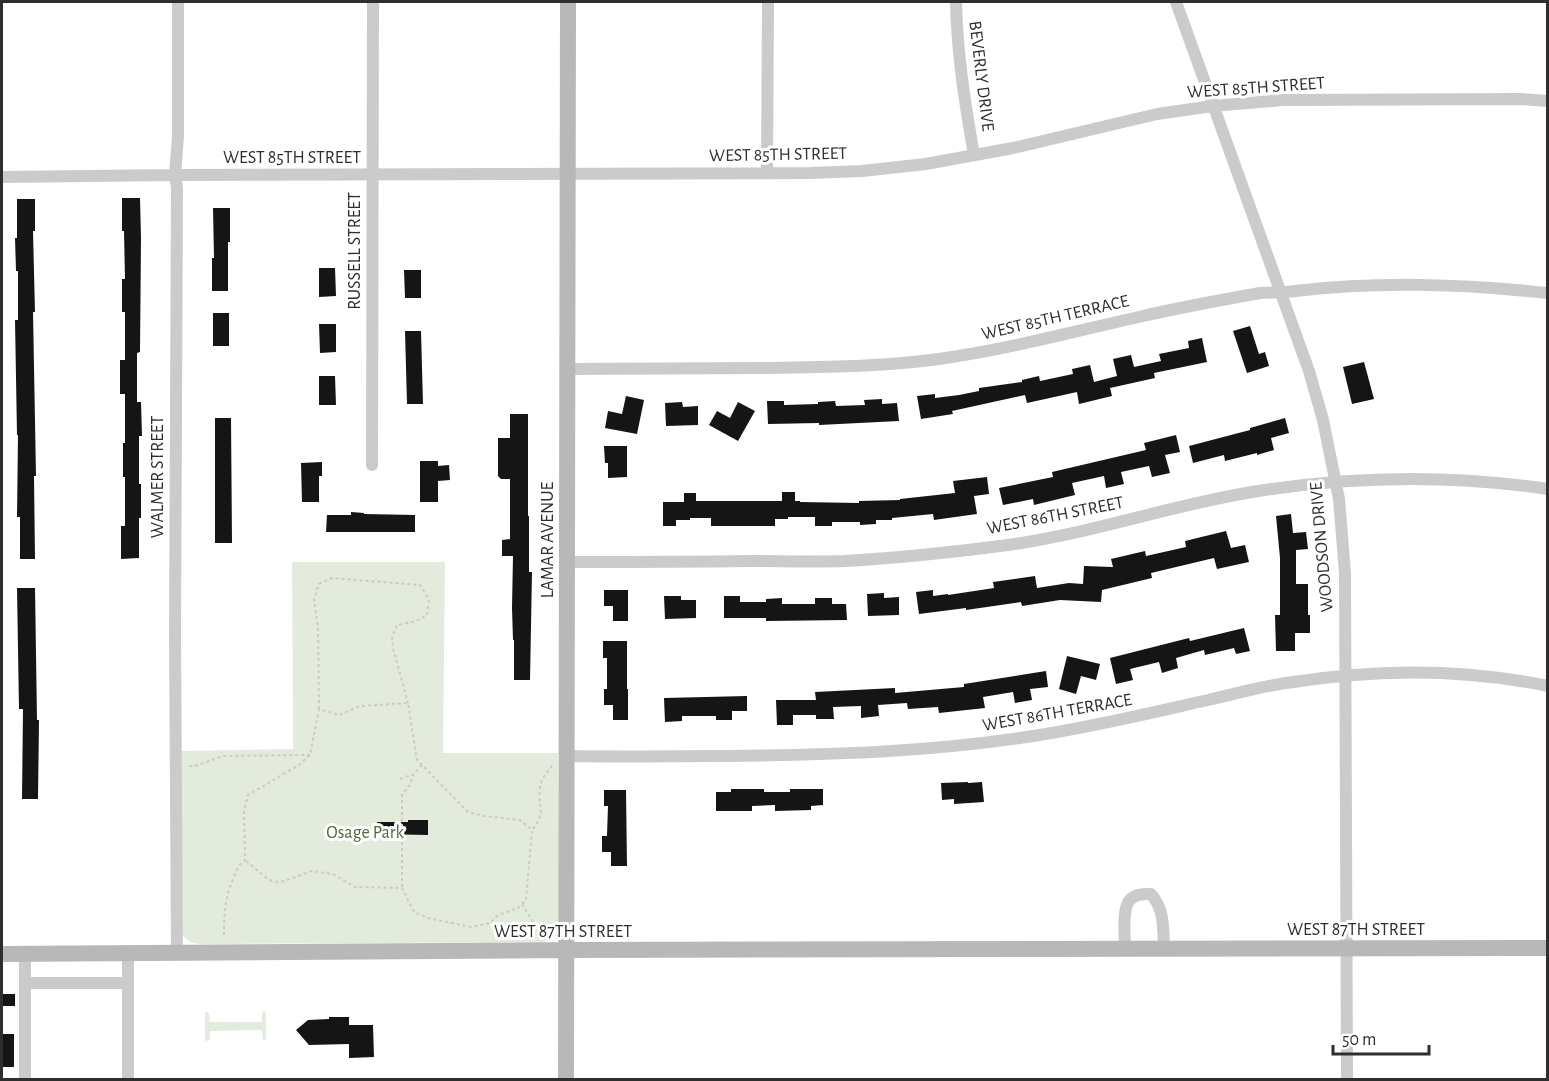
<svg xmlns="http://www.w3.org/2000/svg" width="1549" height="1081" font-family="'Alegreya Sans',sans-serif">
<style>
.green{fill:#e3ecdc}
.building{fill:#151515}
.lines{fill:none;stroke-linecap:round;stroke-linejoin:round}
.path{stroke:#cbcbcb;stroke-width:2;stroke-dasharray:3 3;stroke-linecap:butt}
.street{stroke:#cbcbcb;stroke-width:12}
.secondary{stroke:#b8b8b8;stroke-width:16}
.labels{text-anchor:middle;stroke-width:6;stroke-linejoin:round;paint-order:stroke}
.street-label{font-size:18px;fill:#2e2e2e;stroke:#fff}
.park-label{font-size:18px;fill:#4e6b3b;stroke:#fff}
</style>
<rect width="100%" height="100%" fill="#fff"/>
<!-- green -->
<path class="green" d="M292,562H445L443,753H558L559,921C557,935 557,938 543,942L198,944L190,942L183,936L180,751L293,749Z
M205,1012L209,1013L210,1022H262V1013L264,1012L266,1013V1040H263L262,1030L210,1031V1040L206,1041L205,1039Z"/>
<!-- building -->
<path class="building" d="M122,198H140L141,238L140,352L137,353V402H141L142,436H139V484H141V518H139V558L121,559V526H125V477H123V443H125V394H120V360H125V312H122V279H125L124,231H122Z
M17,199H35V231H33L35,312H33L36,476H34L35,559H20V517H17L18,435H17L15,320H18V271H16L15,238H17Z
M213,208H230V242H228V291H212V258H214Z
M319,268H335L336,296L319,297Z
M404,270H421V298H405Z
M213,313H229V346H213Z
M319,324H336V352L320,353Z
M1250,326L1259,354L1265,352L1269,366L1247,373L1233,331Z
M405,331H421L423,404H407Z
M1202,338L1207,362L1154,373L1155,378L1110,388L1112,396L1079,404L1077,392L1027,403L1025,395L952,411L953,414L921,419L917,396L935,394V398L959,395L979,391V388L1022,382V380L1039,376L1040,381L1073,374L1072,369L1090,365L1094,382L1117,376L1113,359L1131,355L1134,367L1161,361L1159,354L1189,348L1188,341Z
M1364,362L1374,399L1352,404L1343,367Z
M319,376H335L336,405H319Z
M626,396L644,400L637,434L605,428L608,411L622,414Z
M882,399V404L897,403L899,421L819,425V423L768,424L767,401H784V405L818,404V402L835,401L836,406L865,405L864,400Z
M682,402L683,407L698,406V425L666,426L665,403Z
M738,402L755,411L738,441L709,425L717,411L730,418Z
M510,414H528V516H529V572H532L530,680H514V640H513L512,608L513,556H502V540L510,539V479H501L498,476V438H510Z
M215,418H231L232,543H215Z
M1285,418L1289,433L1271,438L1274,450L1257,455V453L1225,461L1224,455L1193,463L1189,446L1250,430V428Z
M1176,435L1180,452L1165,455L1170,473L1152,477L1149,466L1121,472L1124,484L1106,488L1104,476L1072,483L1075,495L1034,505L1033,499L1003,505L999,488L1053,477L1052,472L1146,450L1144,443Z
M604,446H627V477L608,478V463H605Z
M420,461H438V466L449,465L450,480L438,481V502H420Z
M322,462V476H319V502H302L301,463Z
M987,477L989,494L974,496L977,514L948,518L934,520L933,514L892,518V520H876V524L860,525V522H832V526H815V517H788V519H775V526H711V518H690V520H676V526H663V502H684V493H696V501H782V492H795V501H800V502L859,503V501L900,500V499L955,493L953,481Z
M351,512L364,513V514L415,515V532H326L327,515H351Z
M1291,514L1293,533L1306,532L1308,549L1296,550V584H1308V615H1310V633H1295V651H1276L1275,615H1280V558L1276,516Z
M1226,531L1231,548L1245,545L1249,562L1217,569L1214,558L1151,573L1152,578L1102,590L1101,602L1060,600L1022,606L1021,602L966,610V608L919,614L916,592L933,590V596L948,594V595L994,588L993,582L1035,576L1037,588L1069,583L1083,584L1084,566L1113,567L1111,559L1145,551L1146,556L1186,547L1185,541Z
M17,588H35L37,720H39L38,799H22L23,709H19Z
M604,590H628V621H613V606H604Z
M884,593V598L899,597V615L868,616L867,594Z
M664,596H681V600H696V618L665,619Z
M724,596H740V602H766V599L782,598V604H815V598H832V604H846L847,620L766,621V618H724Z
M1244,628L1250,651L1236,654L1234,648L1205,655L1204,650L1176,658L1178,668L1162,673L1159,662L1130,669L1133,680L1116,684L1110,658L1189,638L1190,641Z
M603,641H627V689H628V720H613V705H604V689H607V658H603Z
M1067,656L1100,664L1096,680L1081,676L1076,694L1059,689Z
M1046,671L1048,687L1030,689L1032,700L1015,703L1013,692L983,697L985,708L939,713L938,707L908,709L907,703L878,705L879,716L861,718V706L833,707L834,719H816V715H793V725H777L776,700H816L815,692L895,688V693L964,687V684Z
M747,696V711H732V720H716V716H682V721L665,722L664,698Z
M968,782V783L982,782L984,802L954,804V799L942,800L941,783Z
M731,789H764V792H790V789H823V805L811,806V810L775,811V805L752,806V811H716V792H731Z
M604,790H626L627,866H611V852H602V836H607L608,806H604Z
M408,820H428V835L377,834V822H408Z
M2,994H15V1006H2Z
M329,1017H349V1025H373L374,1057L349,1058V1044L309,1045L296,1030L308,1020L329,1019Z
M2,1034H14V1067H2Z"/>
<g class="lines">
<!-- path -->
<path class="path" d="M319,709L318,628L314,600L319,584L332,578L420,585L429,600L427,615L416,621L397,625L392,637L393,648L408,703
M189,766H195L223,756L310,755
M400,779L411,775
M533,829C547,811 537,806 540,787C541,779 547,772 552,766
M402,887V795L411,783L412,776L422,765
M522,904L541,935
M224,935C224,914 225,896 234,877C237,870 239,864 245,860L244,811L248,795L299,765L310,755L319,709L339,715L360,706L408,703L417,760L422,765L468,812L484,816L520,820L532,830L526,900L518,908L498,915L490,923L471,927L428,918L414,912L402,888L355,887L333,874L312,871L284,881L278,882L269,880L245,860"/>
<!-- street -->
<path class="street" d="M956,2C957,53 965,104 974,155
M1176,2L1309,371L1323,420L1339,499L1345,573L1347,1080
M767,173L768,2
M2,177L175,175L810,173L862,171L926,164L1013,148L1157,114L1213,106L1283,100L1521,99L1548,101
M567,369C632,369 696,368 761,368C820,367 881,367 939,359C1010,349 1075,331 1143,316C1182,307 1221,300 1260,293C1272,292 1284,293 1295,291C1381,281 1461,284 1548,293
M372,465L373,2
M566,562C628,562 689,562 750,561C782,561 813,562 845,561C899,558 954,552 1008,545C1088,534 1166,507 1246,493C1346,476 1447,474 1548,489
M567,756C620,757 673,756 726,756C829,755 932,752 1033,736C1092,727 1150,713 1208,700C1234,694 1260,687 1286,683C1372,669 1461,668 1548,686
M1125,949C1125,937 1122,910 1129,901C1134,894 1143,894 1151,894C1165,910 1163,929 1164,949
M128,953V1080
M177,953L175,634L177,188L175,175L178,136V2
M25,954V1080
M25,983H128"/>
<!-- secondary -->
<path class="secondary" d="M2,954L566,950L1548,948
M566,1080L568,2"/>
</g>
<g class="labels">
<!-- street labels -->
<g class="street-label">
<text transform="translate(982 76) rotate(83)" y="6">BEVERLY DRIVE</text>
<text transform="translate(1256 87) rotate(-4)" y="6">WEST 85TH STREET</text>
<text transform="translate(778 154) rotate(-1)" y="6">WEST 85TH STREET</text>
<text x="292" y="163">WEST 85TH STREET</text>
<text transform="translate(354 251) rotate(-90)" y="6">RUSSELL STREET</text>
<text transform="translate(1055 317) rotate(-13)" y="6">WEST 85TH TERRACE</text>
<text transform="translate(157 477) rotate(-90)" y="6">WALMER STREET</text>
<text transform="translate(1055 515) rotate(-11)" y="6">WEST 86TH STREET</text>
<text transform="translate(547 540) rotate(-90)" y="6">LAMAR AVENUE</text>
<text transform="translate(1321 547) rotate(-95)" y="6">WOODSON DRIVE</text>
<text transform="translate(1057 712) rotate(-10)" y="6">WEST 86TH TERRACE</text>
<text x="1356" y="935">WEST 87TH STREET</text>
<text x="563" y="937">WEST 87TH STREET</text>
</g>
<!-- park labels -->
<g class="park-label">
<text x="365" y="838">Osage Park</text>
</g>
</g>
<!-- border -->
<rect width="1549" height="1081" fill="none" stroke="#2e2e2e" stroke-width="6"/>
<!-- scale -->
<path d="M1333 1045v9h96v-9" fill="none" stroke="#2e2e2e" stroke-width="3"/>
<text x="1342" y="1045" font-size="18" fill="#2e2e2e" stroke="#ffffff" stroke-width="4.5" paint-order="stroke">50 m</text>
</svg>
